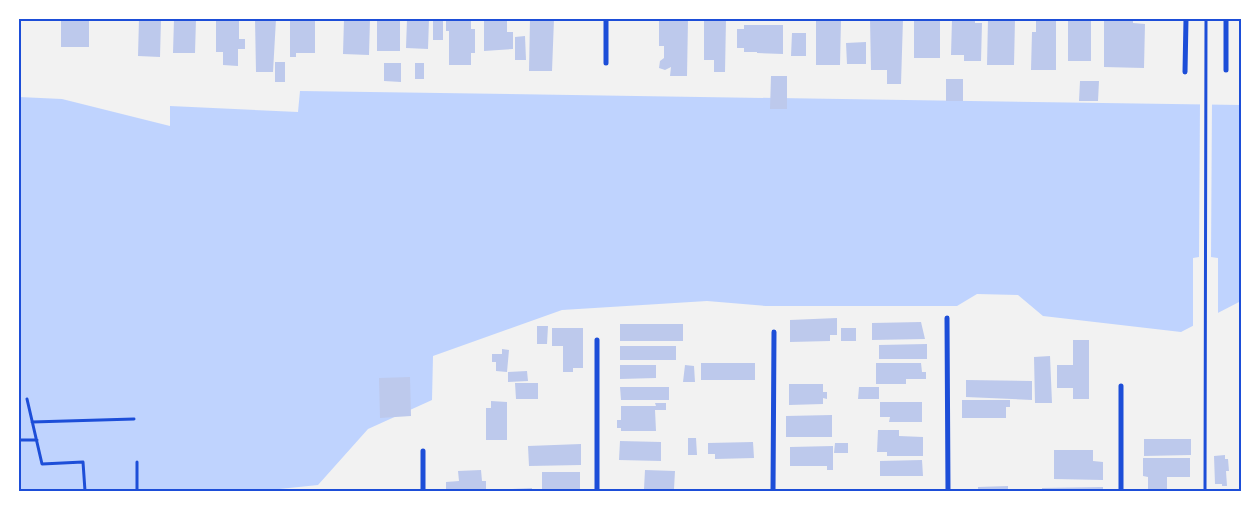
<svg xmlns="http://www.w3.org/2000/svg" width="1260" height="510" font-family="Karla,sans-serif">
<style>
.water{fill:#bfd3fe}
.pier{fill:#f2f2f2}
.building{fill:#bdc9ec}
.lines{fill:none;stroke-linecap:round;stroke-linejoin:round}
.path{stroke:#1d4ed8;stroke-width:3}
.minor{stroke:#1d4ed8;stroke-width:5}
.neatline{fill:none;stroke:#1d4ed8;stroke-width:2}
</style>
<rect width="100%" height="100%" fill="#f2f2f2"/>
<!-- water -->
<path class="water" d="M300,91L1241,105V301L1181,332L1043,316L1018,295L977,294L957,306H766L707,301L562,310L433,356L432,400L368,429L318,485L260,491H19V97L62,99L170,126V106L298,112Z"/>
<!-- pier -->
<path class="pier" d="M1200,102H1212L1211,257L1218,258V316L1193,330V258L1199,257Z"/>
<!-- building -->
<path class="building" d="M61,19H89V47H61Z
M139,19H161L160,57L138,56Z
M174,19H196L195,53H173Z
M216,19H239V39H245V49H238V66L223,65V52H216Z
M255,19H276L273,72H256Z
M290,19H315V53H296V57H290Z
M344,19H370L369,55L343,54Z
M377,19H400V51H377Z
M407,19H429L428,49L406,48Z
M433,19H443V40H433Z
M446,19H471V29H475V53H471V65H449V31H446Z
M484,19H507V32H513V49L484,51Z
M530,19H554L552,71H529Z
M659,19H688L687,76H670L671,67L665,70L659,68L660,61L664,58V46H659Z
M704,19H726L725,72H714V60H704Z
M816,19H841L840,65H816Z
M870,19H903L901,84H887V70H871Z
M914,19H940V58H914Z
M952,19H975V23H982L981,61H964V55H951Z
M988,19H1015L1014,65H987Z
M1036,19H1056V70H1031L1032,32H1036Z
M1068,19H1091V61H1068Z
M1104,19H1133V23L1145,24L1144,68L1104,67Z
M744,25H783V54L757,53V52H744V48H737V29H744Z
M792,33H806V56H791Z
M525,36L526,60H515V37Z
M866,42V64H847L846,43Z
M275,62H285V82H275Z
M384,63H401V82L384,81Z
M415,63H424V79H415Z
M771,76H787V109H770Z
M946,79H963V101H946Z
M1080,81H1099L1098,101H1079Z
M837,318V335H830V341L790,342V320Z
M921,322L925,339L872,340V323Z
M620,324H683V341H620Z
M537,326H548L547,344H537Z
M552,328H583V368H573V372H563V346H552Z
M841,328H856V341H841Z
M1073,340H1089V399H1073V388H1057V365H1073Z
M927,344V359H879V345Z
M620,346H676V360H620Z
M502,349L509,350L507,372L496,371V362H492V354H502Z
M1050,356L1052,403H1035L1034,357Z
M701,363H755V380H701Z
M876,363H921L922,372H926V379H906V384H876Z
M620,365H656V378L620,379Z
M685,365L694,366L695,382H683Z
M527,371L528,381L508,382V372Z
M410,377L411,416L380,418L379,378Z
M966,380L1032,381V400L966,397Z
M515,383H538V399H516Z
M789,384H823V392H827V399L823,398V404L789,405Z
M620,387H669V400H621Z
M859,387H879V399H858Z
M962,400H1010V407H1006V418H962Z
M491,401L507,402V440H486V408H491Z
M880,402H922V422H889L890,417H880Z
M655,403H666V410H655L656,431H621V428H617V420H621V406H656Z
M832,415V437H786V416Z
M878,430H899V436L923,437V456H887V452H877Z
M688,438H696L697,455H688Z
M1144,439H1191V455L1144,456Z
M620,441L661,442V461L619,460Z
M753,442L754,458L715,459V454H708V443Z
M835,443H848V453H834Z
M581,444V465L529,466L528,446Z
M833,446V470H827V466H790V447Z
M1054,450H1093V461L1103,462V480L1054,479Z
M1225,455V459H1228L1229,471H1226L1227,486H1222V484H1215L1214,456Z
M1143,458H1190V477H1167V491H1148V477L1143,476Z
M922,460L923,476H880V461Z
M481,470L482,481H486V491H446V482L459,481L458,471Z
M645,470L675,471L674,489H644Z
M542,472H580V491H542Z
M1008,486V491H978V487Z
M1103,487V491H1042V488Z
M532,488V491H512V489Z"/>
<g class="lines">
<!-- path -->
<path class="path" d="M27,399L42,464L83,462L85,491
M32,422L134,419
M19,440H37
M137,491V462
M1205,491L1206,19"/>
<!-- minor -->
<path class="minor" d="M606,63V19
M1226,70V19
M1185,72L1186,19
M947,318L948,491
M597,340V491
M423,451V491
M773,491L774,332
M1121,491V386"/>
</g>
<!-- border -->
<rect width="1260" height="510" fill="none" stroke="#ffffff" stroke-width="40"/>
<rect x="20" y="20" width="1220" height="470" class="neatline"/>
</svg>
